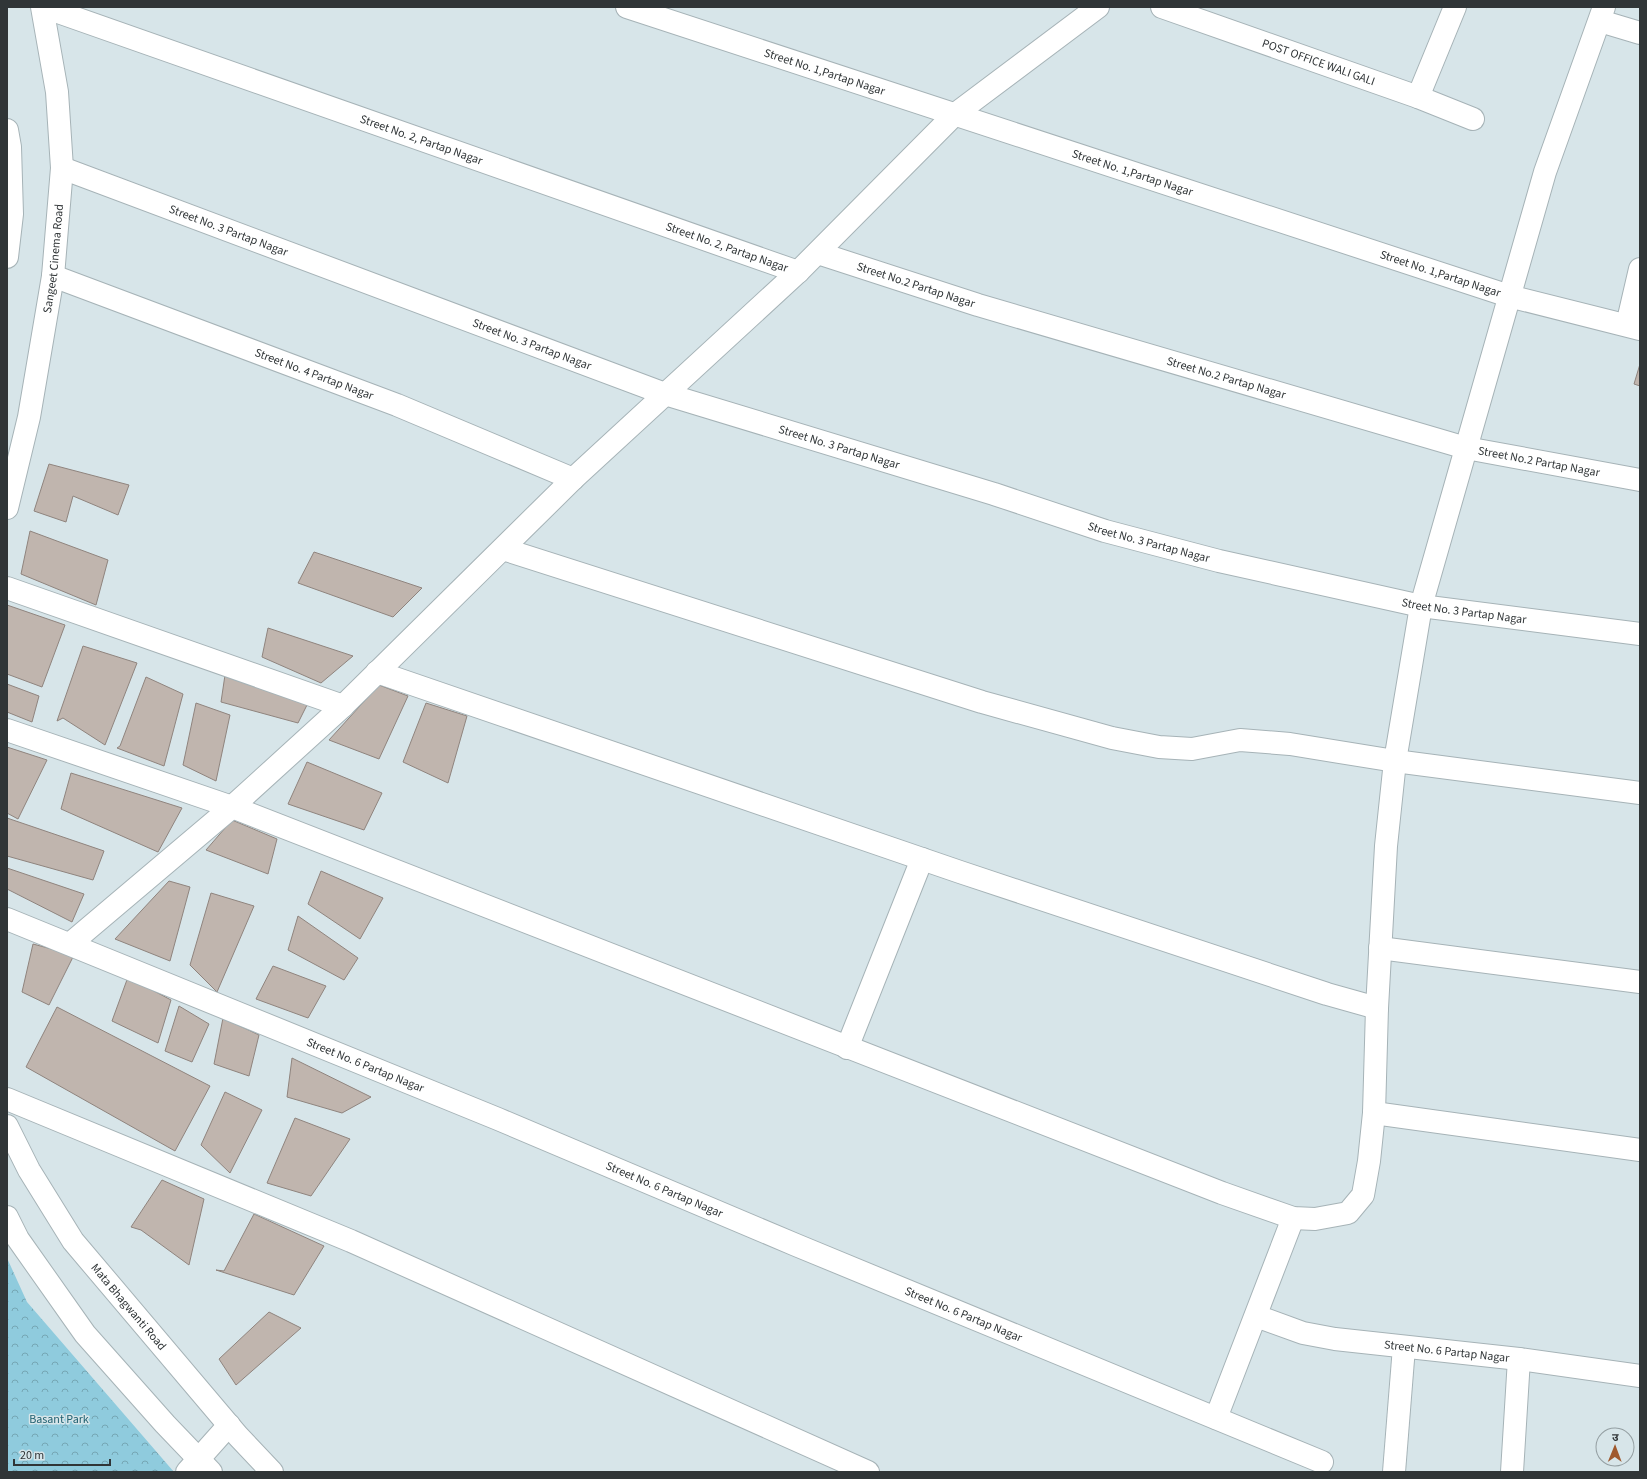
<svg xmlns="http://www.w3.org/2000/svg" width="1647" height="1479" font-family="'Source Sans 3','Noto Sans Devanagari',sans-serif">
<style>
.park{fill:url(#park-crowns)}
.building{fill:#c0b5ae;stroke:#8f847e}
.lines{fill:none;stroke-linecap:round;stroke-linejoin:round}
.street-casing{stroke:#a6b3b7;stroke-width:24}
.secondary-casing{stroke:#a6b3b7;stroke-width:24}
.street{stroke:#fff;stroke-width:22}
.secondary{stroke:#fff;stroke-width:22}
.labels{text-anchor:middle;stroke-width:3;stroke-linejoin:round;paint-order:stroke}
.street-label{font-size:12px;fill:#303537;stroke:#d7e5e9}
.park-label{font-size:12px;fill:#1f6070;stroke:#d7e5e9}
</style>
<defs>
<pattern id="park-crowns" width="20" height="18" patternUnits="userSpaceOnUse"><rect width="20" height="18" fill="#8fcbdd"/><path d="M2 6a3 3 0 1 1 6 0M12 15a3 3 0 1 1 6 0" fill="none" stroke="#75a6b4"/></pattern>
</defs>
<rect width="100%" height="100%" fill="#d7e5e9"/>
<!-- park -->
<path class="park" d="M7,1258L27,1302L174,1472H7Z"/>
<!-- building -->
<path class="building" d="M1640,364V386L1634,384Z
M49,464L129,485L118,515L73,496L66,522L34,511Z
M30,531L108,560L96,605L21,574Z
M314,552L422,588L393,617L298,583Z
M7,605L65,625L42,687L7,674Z
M268,628L353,656L321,683L262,657Z
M83,646L137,663L105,745L63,718L57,721Z
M225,675L307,705L298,723L221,702Z
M146,677L183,694L164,766L117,748L120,746Z
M7,684L39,696L32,722L7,712Z
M379,685L408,696L379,759L329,740Z
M196,703L230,715L216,781L183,765Z
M426,703L467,716L448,783L403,762Z
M7,747L47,760L18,819L7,813Z
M307,762L382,793L364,830L288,804Z
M71,773L182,808L158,852L61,809Z
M7,818L104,851L93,880L7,856Z
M232,820L277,839L268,874L206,850Z
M7,868L84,894L72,922L7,889Z
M321,871L383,898L360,939L308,904Z
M169,881L190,887L170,961L115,939Z
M211,893L254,906L217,992L190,965Z
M298,916L358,958L344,980L288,950Z
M33,944L74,955L49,1005L22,992Z
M273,966L326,986L308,1018L256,999Z
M128,977L171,1000L158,1043L112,1021Z
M179,1006L209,1024L192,1062L165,1051Z
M57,1007L210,1086L175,1151L26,1067Z
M223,1018L259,1035L249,1076L214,1064Z
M292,1058L371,1097L342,1113L287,1097Z
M225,1092L262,1110L230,1173L201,1145Z
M295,1118L350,1139L311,1196L267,1183Z
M162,1180L204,1199L189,1265L141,1230L131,1227Z
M254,1214L324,1246L294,1295L216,1270L224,1271Z
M269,1312L301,1328L236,1385L219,1359Z"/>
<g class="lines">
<!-- street casing -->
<g class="street-casing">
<g id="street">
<path id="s1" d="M44,7L798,272"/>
<path id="s2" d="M627,7L1509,296L1640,329"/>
<path id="s3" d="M1162,7L1418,97L1473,119"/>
<path d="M1600,21L1640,33"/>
<path d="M1418,97L1455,7"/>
<path id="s4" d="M62,168L665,394L994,494L1105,531L1219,561L1421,606L1640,634"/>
<path id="s5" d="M818,253L978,305L1466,448L1640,480"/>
<path id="s6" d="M53,276L397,405L573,479"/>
<path d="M1627,325L1640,269"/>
<path d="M503,549L982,702L1112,738L1159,747L1192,749L1240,740L1290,744L1395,761L1640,793"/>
<path d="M7,588L343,706"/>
<path d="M377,672L960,872L1327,994L1377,1008"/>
<path d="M7,730L232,807L1222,1193L1293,1218L1315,1219L1348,1213L1363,1195L1369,1161L1374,1113L1377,1008L1386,846L1395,761L1421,606L1545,172L1604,7"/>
<path id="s7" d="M7,919L498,1119L796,1245L1322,1462"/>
<path d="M70,944L232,807L343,706L573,479L798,272L954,115L1098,7"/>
<path d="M1380,948L1640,982"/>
<path d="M847,1048L922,859"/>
<path d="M7,1099L351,1241L868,1472"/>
<path d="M1374,1113L1640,1150"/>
<path id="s8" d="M1256,1316L1303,1333L1335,1339L1519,1359L1640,1376"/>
<path d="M1216,1418L1293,1218"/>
<path d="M187,1472L229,1425"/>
<path d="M1394,1472L1404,1347"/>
<path d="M1512,1472L1519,1359"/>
</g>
</g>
<!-- secondary casing -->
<g class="secondary-casing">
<g id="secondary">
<path d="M7,130L10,147L12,214L7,257"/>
<path id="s9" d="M7,508L29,417L53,276L62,168L57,92L42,7"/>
<path id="s10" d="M7,1126L29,1170L73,1241L238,1436L272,1472"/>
<path d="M7,1217L18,1239L85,1334L165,1424L211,1472"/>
</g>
</g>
<!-- street -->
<use href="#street" class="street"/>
<!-- secondary -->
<use href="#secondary" class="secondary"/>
</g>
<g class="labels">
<!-- street labels -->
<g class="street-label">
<text dy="4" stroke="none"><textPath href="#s3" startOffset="166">POST OFFICE WALI GALI</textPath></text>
<text dy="4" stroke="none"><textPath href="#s2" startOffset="208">Street No. 1,Partap Nagar</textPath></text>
<text dy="4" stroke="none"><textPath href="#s1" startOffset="400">Street No. 2, Partap Nagar</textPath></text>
<text dy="4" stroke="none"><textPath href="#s2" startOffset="532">Street No. 1,Partap Nagar</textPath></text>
<text dy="4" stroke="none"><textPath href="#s4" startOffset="178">Street No. 3 Partap Nagar</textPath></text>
<text dy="4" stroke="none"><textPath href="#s1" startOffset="724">Street No. 2, Partap Nagar</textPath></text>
<text dy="4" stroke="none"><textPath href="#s9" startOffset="254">Sangeet Cinema Road</textPath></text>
<text dy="4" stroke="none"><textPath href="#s2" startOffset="856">Street No. 1,Partap Nagar</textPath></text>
<text dy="4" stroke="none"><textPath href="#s5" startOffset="103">Street No.2 Partap Nagar</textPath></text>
<text dy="4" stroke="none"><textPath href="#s4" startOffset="502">Street No. 3 Partap Nagar</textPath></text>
<text dy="4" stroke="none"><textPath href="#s6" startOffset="279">Street No. 4 Partap Nagar</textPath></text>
<text dy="4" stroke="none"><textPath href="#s5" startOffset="427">Street No.2 Partap Nagar</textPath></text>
<text dy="4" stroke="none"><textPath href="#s4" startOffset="826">Street No. 3 Partap Nagar</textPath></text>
<text dy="4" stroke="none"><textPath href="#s5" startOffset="751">Street No.2 Partap Nagar</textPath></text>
<text dy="4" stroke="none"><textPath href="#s4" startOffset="1150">Street No. 3 Partap Nagar</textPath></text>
<text dy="4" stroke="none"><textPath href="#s4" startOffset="1473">Street No. 3 Partap Nagar</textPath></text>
<text dy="4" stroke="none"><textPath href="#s7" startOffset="387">Street No. 6 Partap Nagar</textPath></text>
<text dy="4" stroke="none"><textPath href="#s7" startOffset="711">Street No. 6 Partap Nagar</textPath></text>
<text dy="4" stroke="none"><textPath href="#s10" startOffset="219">Mata Bhagwanti Road</textPath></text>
<text dy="4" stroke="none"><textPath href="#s7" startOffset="1035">Street No. 6 Partap Nagar</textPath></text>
<text dy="4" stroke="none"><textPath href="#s8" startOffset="195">Street No. 6 Partap Nagar</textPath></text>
</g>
<!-- park labels -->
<g class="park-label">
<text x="59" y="1423">Basant Park</text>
</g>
</g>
<!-- border -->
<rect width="1647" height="1479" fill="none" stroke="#303537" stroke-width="16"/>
<!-- north arrow -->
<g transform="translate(1615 1447) rotate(1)"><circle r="19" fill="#d7e5e9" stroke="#949fa2"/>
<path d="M0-3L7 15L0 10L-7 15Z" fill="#9f592e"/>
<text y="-6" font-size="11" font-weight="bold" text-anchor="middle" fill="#303537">उ</text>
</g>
<!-- scale -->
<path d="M14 1459v6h96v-6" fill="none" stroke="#303537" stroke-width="2"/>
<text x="20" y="1459" font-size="12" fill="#303537" stroke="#d7e5e9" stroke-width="3" paint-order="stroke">20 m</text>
</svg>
